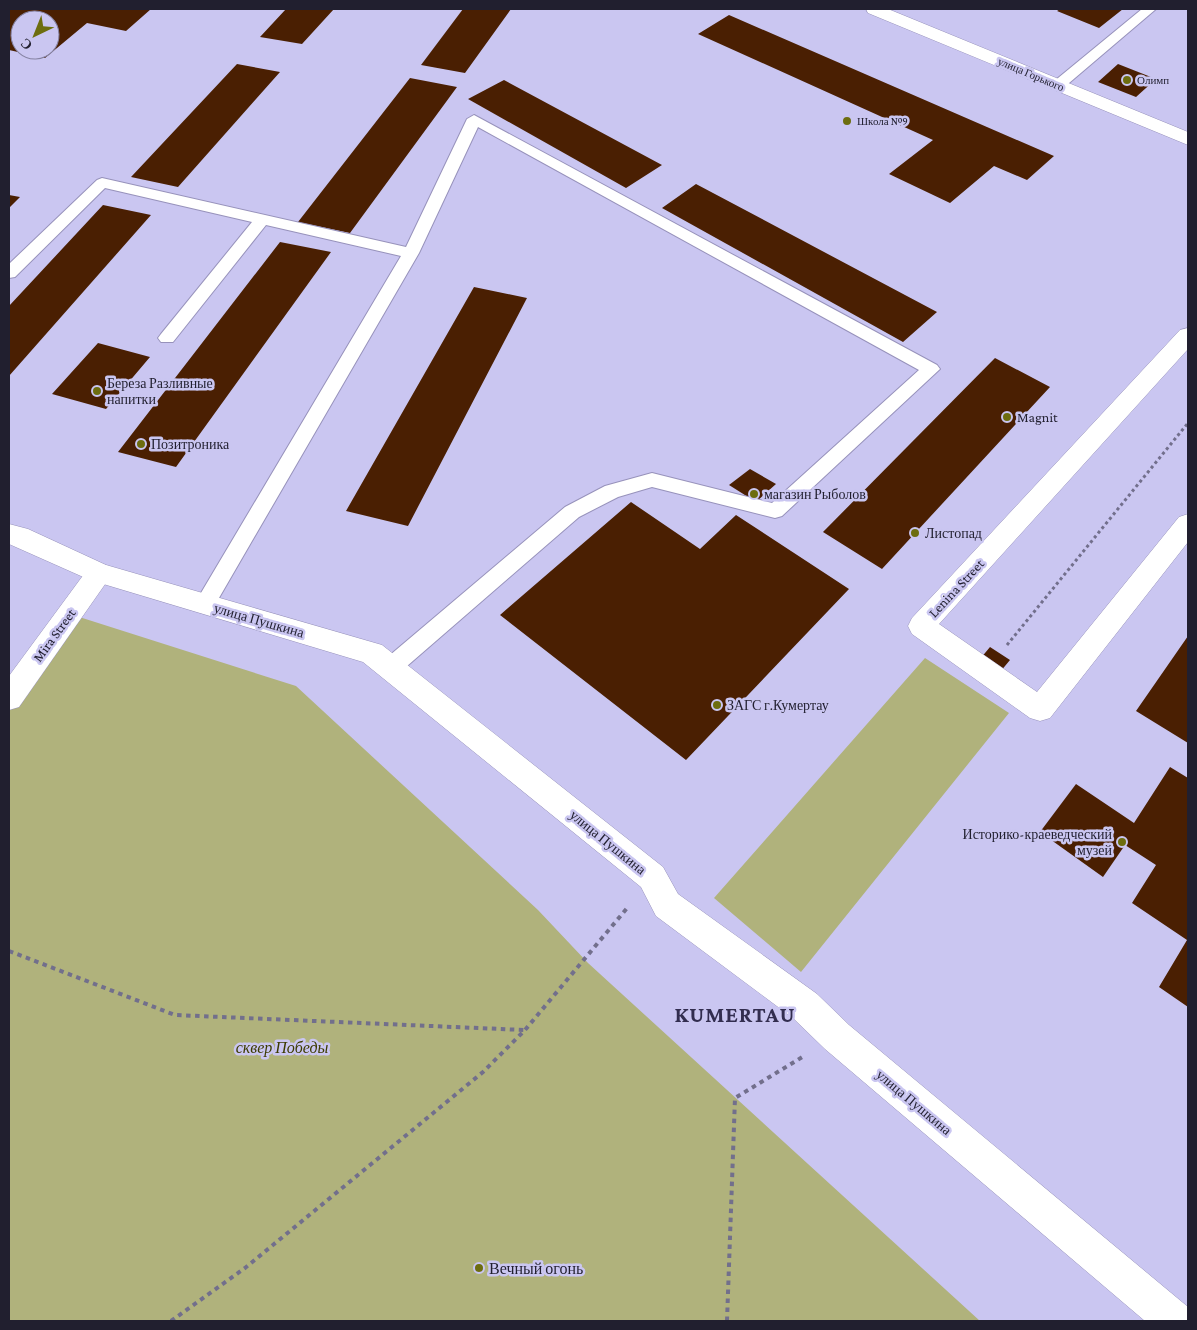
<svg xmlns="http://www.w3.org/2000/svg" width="1197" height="1330" viewBox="0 0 1197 1330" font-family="'Crimson Pro',serif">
  <rect width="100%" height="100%" fill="#cac6f1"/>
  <path fill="#b0b27c" d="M73 615 296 686 538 910 588 963 980 1321H9V704Z
    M925 658 1009 713 801 972 714 898Z"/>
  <path fill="#4a1f02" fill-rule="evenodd" d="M9 9H151L126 31 87 23 45 58 9 50ZM20 20H50V50H20Z
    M286 9H334L302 44 260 37Z
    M463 9H511L465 73 421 65Z
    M1060 9H1123L1099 28 1057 11Z
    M729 15 1054 156 1027 180 994 166 950 203 889 174 933 140 698 34Z
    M237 64 280 72 178 187 131 177Z
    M1118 64 1156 79 1136 97 1098 82Z
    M410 78 457 87 350 233 298 222Z
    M504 80 662 165 626 188 468 99Z
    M696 184 937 312 903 342 662 208Z
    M9 195 20 197 9 208Z
    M103 205 151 215 9 376V306Z
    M280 242 331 252 176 467 118 452Z
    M474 287 527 298 408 526 346 511Z
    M98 343 150 357 106 409 52 394Z
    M995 358 1050 387 882 569 823 532Z
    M750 469 776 484 756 502 729 485Z
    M631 502 700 549 736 515 849 589 686 760 500 615Z
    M1188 636V743L1136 711Z
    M990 647 1010 660 1000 672 980 659Z
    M1170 767 1188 778V1007L1159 987 1187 940 1132 903 1156 865 1125 845 1103 877 1040 832 1076 784 1134 823Z"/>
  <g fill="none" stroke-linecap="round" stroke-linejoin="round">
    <g stroke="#9792bb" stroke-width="2">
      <path id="lane" d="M1142 9H1156L1062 89H1052L1050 86 1052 83Z
        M474 115 937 365 940 369 782 516 775 518 652 487 618 497 579 517 399 673 391 676 383 673 380 667 383 661 565 507 605 486 652 473 772 503 919 370 478 127 419 253 212 610 205 612 198 610 195 604 198 598 401 256 266 225 173 342H161L158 338 161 334 252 222 105 188 15 277 9 278V264L97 180 102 178 406 247 467 119Z"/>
    </g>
    <g stroke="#9792bb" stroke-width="1">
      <path id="street" d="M99 563 108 566 112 573 108 580 19 707 9 710V676L90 566Z"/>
    </g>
    <g stroke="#9792bb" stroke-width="1">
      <path id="secondary" d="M866 9H888L1188 132V145L868 13Z
        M1188 328V349L939 624 1037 692 1179 517 1188 514V542L1050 718 1040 721 1030 718 912 634 908 626 912 618 1180 330Z
        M9 524 28 529 106 565 382 645 663 867 678 894 817 994 849 1025 1188 1307V1321H1145L825 1049 793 1018 656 916 641 887 363 662 90 580 9 544Z"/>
    </g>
    <path stroke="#726f8c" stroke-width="3" stroke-dasharray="3 3" stroke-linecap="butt" d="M1007 645 1188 423"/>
    <path stroke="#726f8c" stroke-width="4" stroke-dasharray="4.5 4.5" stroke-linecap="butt" d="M9 951 175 1015 524 1030
      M171 1321 245 1268 483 1072 525 1030 628 907
      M727 1321 735 1098 804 1056"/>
    <use href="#lane" fill="#fff" fill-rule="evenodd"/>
    <use href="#street" fill="#fff" fill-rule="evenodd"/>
    <use href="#secondary" fill="#fff" fill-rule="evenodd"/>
  </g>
  <g fill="#6d6d0f" stroke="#cac6f1" stroke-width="2">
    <circle cx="1127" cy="80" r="5"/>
    <circle cx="847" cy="121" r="5"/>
    <circle cx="97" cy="391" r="5"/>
    <circle cx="1007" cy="417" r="5"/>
    <circle cx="141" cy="444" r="5"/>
    <circle cx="754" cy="494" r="5"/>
    <circle cx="915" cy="533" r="5"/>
    <circle cx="717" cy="705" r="5"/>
    <circle cx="1122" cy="842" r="5"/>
    <circle cx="479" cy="1268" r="5"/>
  </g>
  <g text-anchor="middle" stroke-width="5" stroke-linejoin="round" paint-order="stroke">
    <g font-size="11" fill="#211f2f" stroke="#cac6f1">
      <text transform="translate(1031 74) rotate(23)" y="4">улица Горького</text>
    </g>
    <g font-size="11" fill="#211f2f" stroke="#cac6f1" text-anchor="start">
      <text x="1137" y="84">Олимп</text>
      <text x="857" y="125">Школа №9</text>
    </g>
    <g font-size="14" fill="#211f2f" stroke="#cac6f1" text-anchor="start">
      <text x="107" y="388">Береза Разливные<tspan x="107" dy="16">напитки</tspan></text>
      <text x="1017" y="422">Magnit</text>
      <text x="151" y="449">Позитроника</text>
      <text x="764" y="499">магазин Рыболов</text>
      <text x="925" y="538">Листопад</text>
      <text x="727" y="710">ЗАГС г.Кумертау</text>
      <text x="1112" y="839" text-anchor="end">Историко-краеведческий<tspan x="1112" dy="16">музей</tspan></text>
    </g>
    <g font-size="14" fill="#211f2f" stroke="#cac6f1">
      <text transform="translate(956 588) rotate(-47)" y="5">Lenina Street</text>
      <text transform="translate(259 620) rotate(16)" y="5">улица Пушкина</text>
      <text transform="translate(54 635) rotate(-54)" y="5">Mira Street</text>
      <text transform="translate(608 842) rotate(39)" y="5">улица Пушкина</text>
      <text transform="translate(914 1102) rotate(40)" y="5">улица Пушкина</text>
    </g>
    <g font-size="16" font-style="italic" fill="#3c3b00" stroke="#cac6f1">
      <text x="282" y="1053">сквер Победы</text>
    </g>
    <g font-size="16" fill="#211f2f" stroke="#cac6f1" text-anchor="start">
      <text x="489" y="1274">Вечный огонь</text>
    </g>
    <g font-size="22" font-weight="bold" letter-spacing="1" fill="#322d4f" stroke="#cac6f1">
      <text x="735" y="1022">KUMERTAU</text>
    </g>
  </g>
  <rect width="1197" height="1330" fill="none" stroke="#211f2f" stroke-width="20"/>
  <g transform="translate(35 35) rotate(223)"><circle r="24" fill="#cac6f1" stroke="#8683a3"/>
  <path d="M0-4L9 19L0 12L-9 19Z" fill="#6d6d0f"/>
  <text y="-8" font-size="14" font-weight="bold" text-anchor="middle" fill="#211f2f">С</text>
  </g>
</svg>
